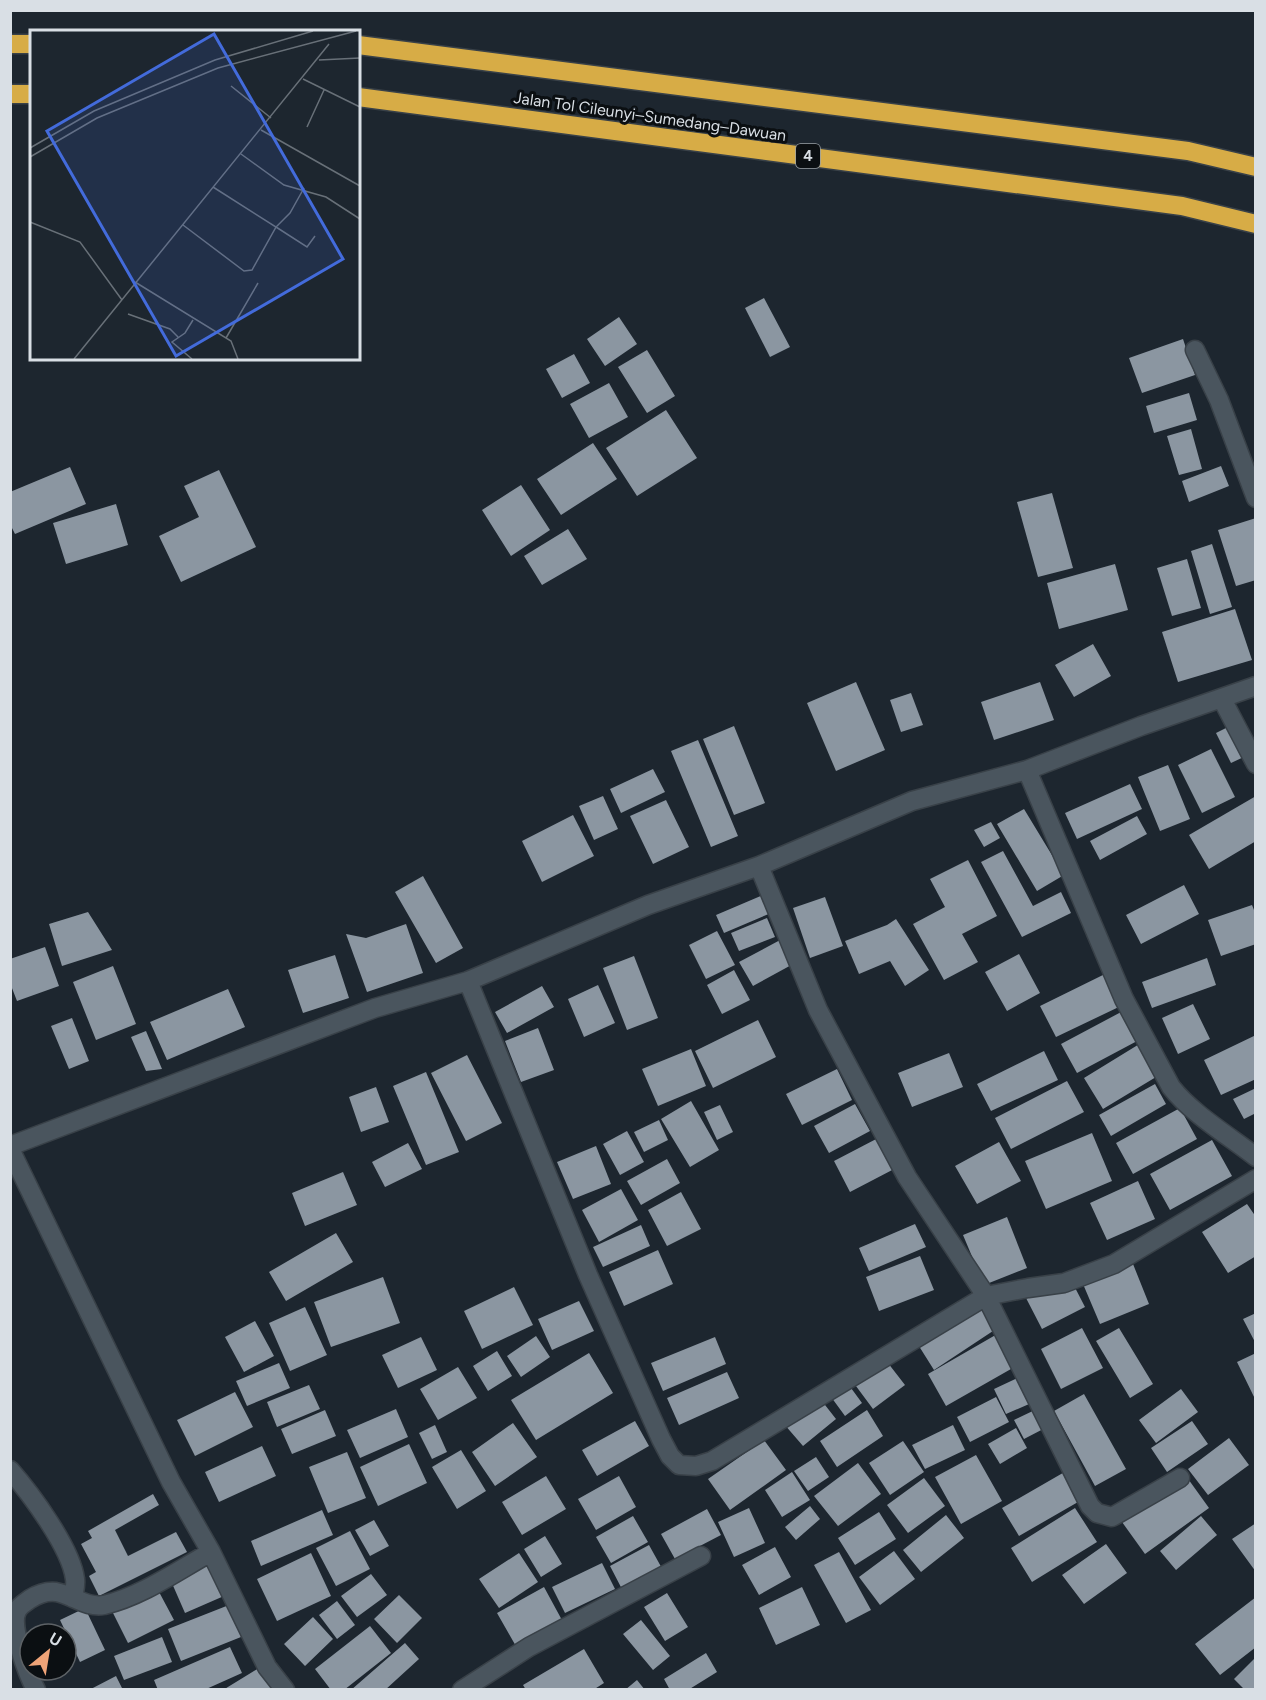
<svg xmlns="http://www.w3.org/2000/svg" width="1266" height="1700" viewBox="0 0 1266 1700" font-family="Figtree,sans-serif">
  <rect width="100%" height="100%" fill="#1d262f"/>
  <path fill="#8b96a1" d="M764 298 790 347 770 357 745 308Z
    M619 317 637 344 605 366 587 339Z
    M1183 339 1195 375 1142 393 1129 358Z
    M647 350 675 396 647 413 618 367Z
    M574 354 590 383 562 398 546 369Z
    M609 383 628 417 589 438 570 404Z
    M1189 393 1197 420 1154 433 1146 406Z
    M666 410 697 458 637 496 606 448Z
    M1191 429 1202 469 1179 475 1167 436Z
    M593 443 617 479 561 515 537 479Z
    M1221 466 1229 486 1189 502 1182 481Z
    M70 467 86 504 15 534 10 524V492Z
    M219 470 256 547 181 582 159 536 199 517 184 486Z
    M521 485 550 530 511 556 482 510Z
    M1052 493 1073 568 1038 577 1017 502Z
    M116 504 128 545 66 564 53 523Z
    M1256 518V580L1236 586 1218 530Z
    M568 529 587 559 542 585 524 556Z
    M1212 544 1232 607 1210 614 1191 551Z
    M1187 559 1201 608 1172 616 1157 568Z
    M1115 564 1128 610 1059 629 1047 583Z
    M1235 609 1252 660 1178 682 1162 632Z
    M1093 644 1111 676 1074 697 1055 665Z
    M856 682 885 750 836 771 807 703Z
    M1040 682 1054 720 994 740 981 702Z
    M911 693 923 725 901 732 890 700Z
    M1232 725 1248 755 1231 763 1216 733Z
    M734 726 765 803 734 815 703 739Z
    M698 740 738 836 711 847 671 751Z
    M1211 749 1235 797 1202 813 1178 765Z
    M1168 765 1190 819 1160 831 1138 777Z
    M653 769 665 792 621 813 610 789Z
    M1130 784 1142 809 1077 839 1065 813Z
    M603 796 618 829 594 840 579 806Z
    M1256 796V841L1209 869 1189 835Z
    M666 800 689 847 653 864 630 816Z
    M1024 809 1064 875 1037 891 997 824Z
    M573 815 594 856 542 882 522 841Z
    M1137 816 1147 834 1100 860 1090 841Z
    M991 822 1000 838 984 847 974 830Z
    M1003 851 1033 906 1061 892 1071 913 1022 937 981 862Z
    M968 860 997 916 962 934 978 962 944 980 913 924 945 907 930 879Z
    M423 876 463 948 436 963 395 892Z
    M1184 885 1199 914 1141 944 1126 915Z
    M763 895 771 913 724 933 716 915Z
    M825 897 843 946 810 958 793 908Z
    M1252 905 1256 915V944L1221 956 1208 920Z
    M88 912 112 950 62 966 49 924Z
    M767 918 775 937 739 951 731 933Z
    M896 919 929 970 905 986 890 961 859 974 845 941 887 925Z
    M406 924 423 973 367 992 346 934 366 938Z
    M717 931 735 965 706 979 689 945Z
    M782 939 795 963 753 986 739 962Z
    M45 947 59 986 17 1001 10 983V959Z
    M1019 954 1040 993 1007 1011 985 972Z
    M335 955 349 998 303 1013 288 970Z
    M634 956 658 1018 627 1030 603 968Z
    M1207 958 1216 985 1152 1008 1142 982Z
    M113 966 136 1024 96 1040 73 982Z
    M734 970 750 1000 722 1014 707 985Z
    M1107 973 1123 1005 1056 1037 1040 1006Z
    M598 985 615 1023 584 1037 568 999Z
    M542 986 554 1007 507 1033 495 1012Z
    M228 989 245 1027 167 1060 150 1022Z
    M1193 1004 1210 1039 1178 1054 1162 1018Z
    M1123 1011 1139 1040 1077 1073 1061 1044Z
    M72 1018 89 1061 69 1069 51 1026Z
    M758 1020 776 1057 713 1088 695 1051Z
    M538 1028 554 1070 521 1082 505 1041Z
    M146 1031 162 1069 146 1071 131 1037Z
    M1256 1035V1079L1221 1095 1204 1060Z
    M1141 1043 1161 1074 1103 1109 1084 1078Z
    M691 1049 706 1086 658 1106 642 1069Z
    M1044 1051 1058 1080 991 1111 977 1084Z
    M949 1053 963 1087 912 1107 898 1073Z
    M467 1055 502 1123 466 1141 431 1073Z
    M837 1069 852 1100 802 1125 786 1094Z
    M426 1072 459 1152 426 1165 393 1086Z
    M1067 1081 1084 1112 1011 1149 995 1118Z
    M1155 1084 1166 1104 1111 1136 1099 1115Z
    M376 1087 389 1122 361 1132 349 1097Z
    M1256 1088V1113L1244 1119 1233 1099Z
    M691 1101 719 1150 690 1167 661 1119Z
    M855 1104 870 1131 829 1153 814 1126Z
    M720 1105 733 1132 717 1140 704 1112Z
    M1180 1108 1197 1139 1133 1174 1116 1143Z
    M659 1120 668 1140 644 1152 634 1132Z
    M627 1131 644 1162 620 1175 603 1144Z
    M1092 1133 1112 1181 1046 1209 1025 1161Z
    M880 1137 896 1168 850 1192 834 1161Z
    M1212 1140 1232 1176 1170 1210 1150 1174Z
    M999 1142 1021 1181 977 1204 955 1166Z
    M408 1143 422 1169 385 1187 372 1162Z
    M596 1146 611 1184 573 1199 557 1162Z
    M667 1159 680 1183 641 1205 627 1181Z
    M343 1172 357 1205 305 1226 292 1193Z
    M1138 1181 1155 1219 1107 1240 1090 1203Z
    M621 1189 638 1220 599 1242 582 1210Z
    M681 1192 701 1229 667 1246 648 1210Z
    M1247 1204 1256 1217V1256L1228 1273 1202 1232Z
    M1007 1217 1027 1268 984 1285 963 1235Z
    M915 1224 926 1247 869 1271 859 1248Z
    M641 1225 650 1246 603 1267 593 1247Z
    M336 1233 353 1262 286 1301 269 1272Z
    M658 1250 673 1284 624 1306 609 1272Z
    M920 1256 934 1290 879 1311 866 1277Z
    M1133 1264 1149 1304 1100 1324 1083 1284Z
    M1069 1276 1085 1307 1042 1329 1026 1298Z
    M383 1277 400 1323 331 1347 314 1302Z
    M514 1287 533 1325 482 1349 464 1311Z
    M579 1301 594 1331 552 1350 538 1319Z
    M979 1303 996 1329 934 1370 917 1343Z
    M305 1307 327 1355 290 1371 269 1323Z
    M1256 1313V1344L1243 1319Z
    M255 1321 274 1356 244 1372 225 1337Z
    M1082 1328 1103 1368 1061 1389 1041 1349Z
    M1119 1328 1153 1384 1130 1398 1096 1341Z
    M999 1333 1018 1365 946 1406 928 1374Z
    M536 1336 550 1357 521 1377 507 1356Z
    M421 1337 437 1370 398 1388 382 1355Z
    M715 1337 726 1364 663 1391 651 1363Z
    M497 1351 512 1376 488 1391 473 1366Z
    M589 1353 613 1393 536 1440 511 1400Z
    M1256 1353V1401L1237 1362Z
    M881 1354 905 1385 873 1409 850 1378Z
    M279 1363 290 1388 247 1406 236 1381Z
    M458 1367 477 1398 438 1420 420 1389Z
    M727 1372 739 1398 679 1425 667 1398Z
    M1024 1375 1036 1401 1006 1414 994 1389Z
    M843 1377 862 1403 845 1416 826 1390Z
    M309 1385 320 1409 277 1427 267 1402Z
    M1181 1389 1198 1412 1156 1443 1139 1420Z
    M235 1392 253 1427 195 1456 177 1420Z
    M1084 1394 1126 1469 1095 1486 1054 1411Z
    M818 1396 836 1419 803 1446 784 1424Z
    M996 1397 1009 1422 970 1442 957 1417Z
    M1039 1408 1049 1426 1024 1439 1014 1420Z
    M396 1409 408 1437 360 1458 347 1430Z
    M325 1410 336 1436 292 1454 281 1429Z
    M867 1410 883 1436 837 1467 820 1441Z
    M635 1421 649 1446 597 1476 582 1450Z
    M1192 1421 1208 1444 1167 1472 1151 1448Z
    M513 1423 537 1457 495 1486 472 1452Z
    M435 1425 447 1452 432 1459 419 1433Z
    M953 1425 965 1450 925 1469 912 1445Z
    M1016 1428 1027 1448 1000 1464 988 1444Z
    M1229 1438 1249 1465 1208 1495 1188 1469Z
    M764 1440 786 1470 730 1510 708 1479Z
    M903 1441 924 1472 890 1495 869 1463Z
    M409 1444 427 1483 378 1506 360 1467Z
    M262 1446 276 1476 219 1502 205 1472Z
    M461 1450 486 1491 457 1509 432 1467Z
    M347 1452 366 1498 328 1513 309 1467Z
    M976 1455 1002 1501 961 1524 935 1477Z
    M816 1457 829 1477 808 1491 794 1471Z
    M858 1463 881 1494 838 1526 814 1496Z
    M1068 1470 1085 1498 1019 1536 1002 1508Z
    M792 1472 810 1500 782 1517 765 1490Z
    M546 1476 566 1509 522 1535 502 1502Z
    M619 1476 636 1507 596 1530 578 1499Z
    M1186 1476 1209 1508 1145 1554 1122 1522Z
    M924 1478 945 1506 908 1533 887 1505Z
    M153 1494 159 1505 115 1530 128 1556 176 1532 187 1552 99 1596 89 1576 96 1572 81 1544 92 1538 88 1531Z
    M810 1506 820 1519 796 1540 785 1527Z
    M749 1508 765 1543 734 1557 718 1522Z
    M1075 1508 1097 1542 1032 1582 1011 1548Z
    M707 1509 721 1535 675 1559 661 1534Z
    M322 1510 333 1535 261 1566 251 1541Z
    M879 1512 896 1539 855 1565 838 1538Z
    M946 1515 964 1538 921 1572 903 1550Z
    M633 1516 648 1542 611 1563 596 1537Z
    M1201 1516 1217 1535 1176 1570 1160 1551Z
    M374 1520 389 1546 370 1556 355 1530Z
    M1256 1523V1572L1232 1539Z
    M350 1531 370 1569 336 1586 316 1548Z
    M545 1536 562 1564 541 1577 524 1549Z
    M1106 1544 1127 1573 1084 1604 1062 1575Z
    M649 1545 664 1572 624 1593 610 1566Z
    M775 1547 791 1577 759 1595 742 1565Z
    M894 1551 915 1579 880 1605 859 1577Z
    M839 1552 871 1610 846 1623 814 1565Z
    M311 1553 331 1596 277 1621 257 1579Z
    M519 1553 538 1582 499 1608 479 1579Z
    M602 1563 615 1589 565 1613 552 1587Z
    M211 1564 224 1596 185 1613 171 1581Z
    M371 1574 387 1595 357 1617 341 1596Z
    M544 1587 563 1622 517 1648 497 1613Z
    M802 1587 820 1625 776 1645 759 1608Z
    M158 1590 174 1620 128 1643 113 1613Z
    M667 1593 688 1627 665 1641 644 1607Z
    M399 1595 422 1618 397 1643 374 1619Z
    M1256 1597V1647L1220 1675 1195 1644Z
    M337 1601 355 1625 337 1639 319 1615Z
    M229 1605 241 1637 181 1661 168 1629Z
    M85 1608 105 1650 80 1662 60 1620Z
    M313 1617 333 1639 305 1666 284 1644Z
    M641 1620 670 1656 653 1670 623 1634Z
    M370 1626 391 1653 344 1690H331L315 1669Z
    M162 1637 172 1662 124 1680 114 1656Z
    M405 1643 419 1659 385 1690H351Z
    M230 1647 242 1673 204 1690H158L154 1680Z
    M584 1649 604 1683 593 1690H526L523 1685Z
    M706 1653 717 1672 688 1690H670L664 1679Z
    M1256 1657V1690H1245L1234 1679Z
    M259 1668 272 1690H223Z
    M116 1676 123 1690H89Z
    M637 1680 645 1690H625Z"/>
  <g fill="none" stroke-linecap="round" stroke-linejoin="round">
    <g stroke="#394148" stroke-width="21">
      <path id="minor" d="M1195 350 1219 400 1256 498
        M1222 699 1256 764
        M1027 770 1124 999 1171 1087C1191 1113 1229 1136 1256 1157
        M468 981 588 1275 661 1439 670 1456 679 1465 696 1466 712 1461 986 1296 907 1177 818 1010 759 866
        M10 1146 375 1008 468 981 648 905 759 866 912 801 1027 770 1141 726 1256 686
        M10 1149 171 1482 211 1552 267 1667 285 1690
        M10 1470C31 1494 71 1548 75 1579 76 1585 74 1592 73 1598
        M1180 1478 1112 1517 1097 1513 1090 1506 986 1296 1028 1288 1064 1283 1114 1264 1256 1179
        M36 1690C28 1675 9 1626 17 1611 19 1606 26 1602 30 1599 38 1594 47 1591 56 1592 73 1595 86 1608 104 1605 142 1596 177 1571 211 1552
        M462 1690 529 1647 701 1556"/>
    </g>
    <g stroke="#394148" stroke-width="21">
      <path id="highway" d="M10 44H32
        M358 45 1188 151 1256 167
        M10 94H32
        M358 97 1182 206 1256 224"/>
    </g>
    <use href="#minor" stroke="#4a555e" stroke-width="18"/>
    <use href="#highway" stroke="#d7ac46" stroke-width="18"/>
  </g>
  <g text-anchor="middle" stroke-width="6" stroke-linejoin="round" paint-order="stroke">
    <rect fill="#0b0f12" stroke="#9ba1a6" stroke-width="1.5" x="796" y="144" width="24" height="24" rx="4.5"/>
    <g font-size="15" font-weight="bold" fill="#d9dfe5">
      <text x="808" y="161">4</text>
    </g>
    <g font-size="16" fill="#d9dfe5" stroke="#0b0f12">
      <text transform="translate(650 116) rotate(8)" y="6">Jalan Tol Cileunyi–Sumedang–Dawuan</text>
    </g>
  </g>
  <g transform="translate(30 30)">
    <rect width="330" height="330" fill="#1d262f"/>
    <path fill="none" stroke="#687078" stroke-width="1.5" d="M289 30 330 28M273 49 330 77M201 56 241 88M277 97 294 60M231 100 330 156M0 118 64 81 185 30 283 1M211 124 254 155 296 167 330 189M0 127 67 88 188 38 326 1M274 158 260 183 246 197 277 217 285 206M0 192 50 212 92 270M153 195 214 241 222 240 246 197 183 157M105 252 201 311 208 329M98 284 140 299 148 307M196 308 228 253M44 329 299 14M162 329 142 312 155 303 163 290"/>
    <path fill="#436bdb" fill-opacity="0.15" stroke="#436bdb" stroke-width="3" d="M184 4 313 229 146 326 17 101Z"/>
    <rect width="330" height="330" fill="none" stroke="#d9dfe5" stroke-width="3"/>
  </g>
  <rect width="1266" height="1700" fill="none" stroke="#d9dfe5" stroke-width="24"/>
  <g transform="translate(48 1652) rotate(30)"><circle r="28" fill="#0b0f12" stroke="#5d6266" stroke-width="1.5"/>
  <path d="M0-4.5L10 22L0 15L-10 22Z" fill="#efa377"/>
  <text y="-9" font-size="16" font-weight="bold" text-anchor="middle" fill="#d9dfe5">U</text>
  </g>
</svg>
